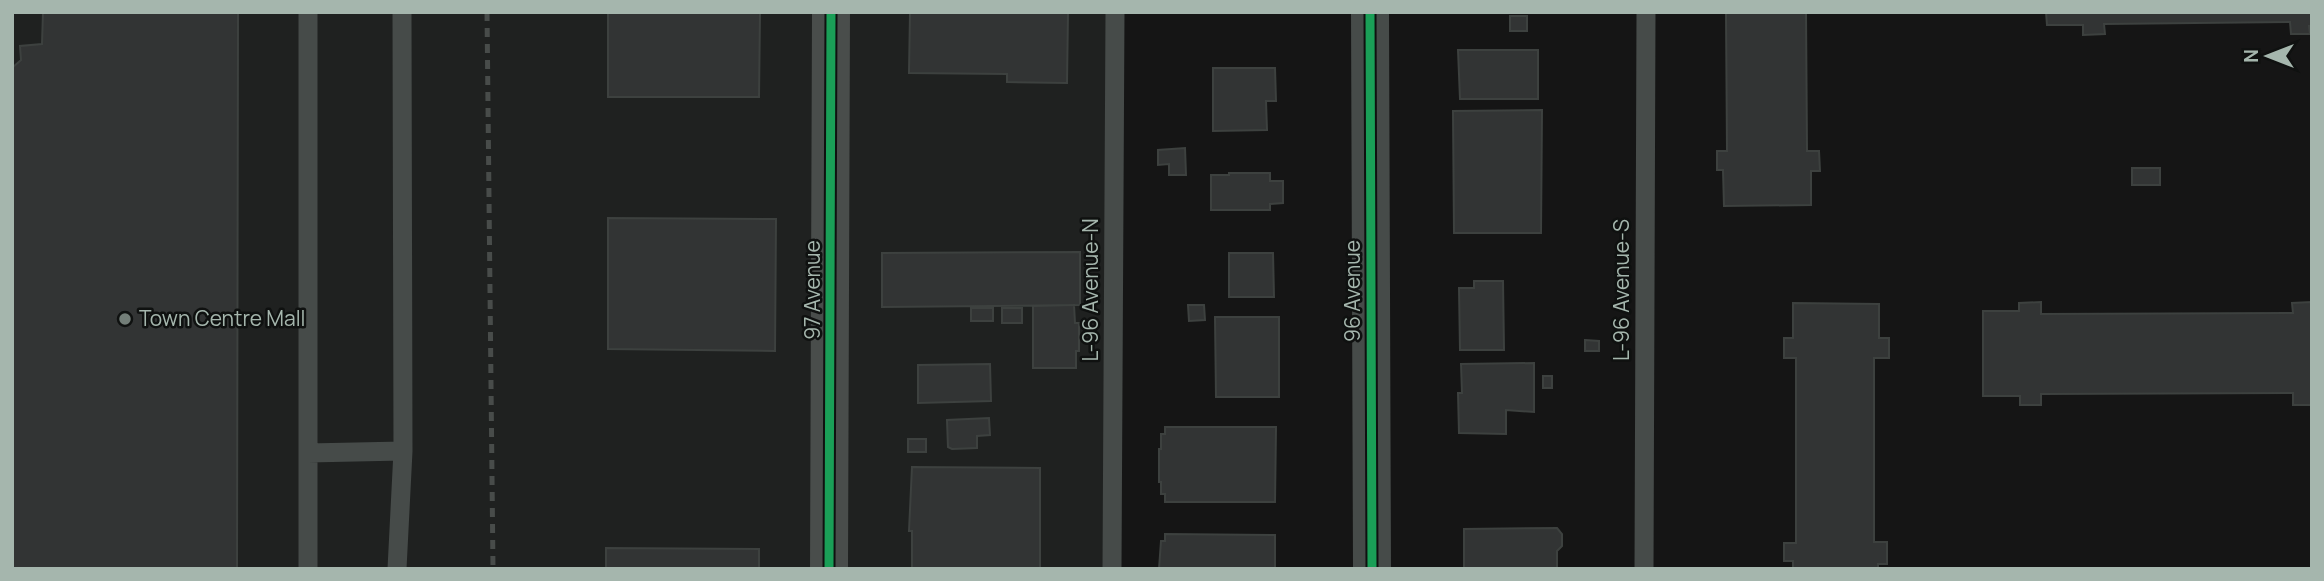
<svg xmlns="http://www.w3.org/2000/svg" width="2324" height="581" viewBox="0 0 2324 581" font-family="Manrope,sans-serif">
  <rect width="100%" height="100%" fill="#151515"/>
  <path fill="#1f2120" d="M12 12H1115L1112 569H12Z"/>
  <path fill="#323434" stroke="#3d413f" stroke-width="2" d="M43 12H238L237 569H12V68L21 60 20 46 42 44Z
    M608 12H760L759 97H608Z
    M1008 12H1068L1067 83 1007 82V74L909 73 910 13Z
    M1726 12H1806L1807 151H1819L1820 171H1811V205L1724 206 1723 170H1717V151H1727Z
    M2046 12H2312V26H2309L2310 34H2291L2290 22 2104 24 2105 34 2083 35V25H2047Z
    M1510 16H1527V31H1510Z
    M1458 50H1538V99H1460Z
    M1213 68H1275L1276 101H1266L1267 130 1213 131Z
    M1542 110 1541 233H1454L1453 111Z
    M1185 148 1186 175H1169V164L1158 165V150Z
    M2132 168H2160V185H2132Z
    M1229 173H1270V181H1283V203L1270 204V210H1211V175H1229Z
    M608 218 776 219 775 351 608 349Z
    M1080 252V305L882 307V253Z
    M1229 253H1273L1274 297H1229Z
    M1474 281H1503L1504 350H1460L1459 288H1474Z
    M2041 302V314L2293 313 2292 303 2311 302 2312 405H2293V393L2041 394V405H2020V396H1983V311H2019V303Z
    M1793 303 1879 304V338H1889V358H1874V542H1887V564H1878V569H1793V561H1784V543H1796V358H1784V338H1793Z
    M1074 305 1075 323H1079V351H1076V368H1033V306Z
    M1188 305H1204L1205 320 1189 321Z
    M971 308H993V321H971Z
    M1002 308H1022V323H1002Z
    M1215 317H1279V397H1216Z
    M1585 340 1599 341V351H1585Z
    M1534 363V412L1506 410V434L1459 433 1458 393H1462L1461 364Z
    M990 364 991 401 918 403V365Z
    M1543 376H1552V388H1543Z
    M989 418 990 435 977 436V448L952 449 948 447 947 420Z
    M1165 427H1276L1275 502H1165V494H1161V482H1159V449H1161V434H1165Z
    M908 439H926V452H908Z
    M912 467 1040 468V569L912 568V531H909Z
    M1557 528 1562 534V546L1557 551V569H1464V529Z
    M1165 534 1275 535V569H1159L1161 541H1165Z
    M606 548 759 549V569H606Z"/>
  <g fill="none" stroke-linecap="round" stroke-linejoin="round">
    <path stroke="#464b49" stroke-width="19" d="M308 12V569
      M308 453 403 451
      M397 569 403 451 402 12
      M1112 569 1115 12
      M1644 569 1646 12"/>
    <path stroke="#464b49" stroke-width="38" d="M1370 12 1372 569"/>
    <path stroke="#494d4b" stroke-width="38" d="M829 569 831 12"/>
    <path stroke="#484c4a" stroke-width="5" stroke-dasharray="9 7" stroke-linecap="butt" d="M487 12 493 569"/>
    <g stroke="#0f1110" stroke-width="13">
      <path id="cycleway" d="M1370 12 1372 569
        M829 569 831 12"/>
    </g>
    <use href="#cycleway" stroke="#1a9f57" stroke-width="9"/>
  </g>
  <circle fill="#737e78" stroke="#0f1110" stroke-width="2.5" cx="125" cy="319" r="7"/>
  <g text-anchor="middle" stroke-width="5" stroke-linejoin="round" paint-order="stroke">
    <g font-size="21" fill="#a5b6ad" stroke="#0f1110">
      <text transform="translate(813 290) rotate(-90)" y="7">97 Avenue</text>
      <text transform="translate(1091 290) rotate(-90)" y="7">L-96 Avenue-N</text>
      <text transform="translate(1622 290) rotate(-90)" y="7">L-96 Avenue-S</text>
      <text transform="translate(1353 291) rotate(-90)" y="7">96 Avenue</text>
    </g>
    <g font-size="21" fill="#a5b6ad" stroke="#0f1110" text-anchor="start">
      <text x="139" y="326">Town Centre Mall</text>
    </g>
  </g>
  <rect width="2324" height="581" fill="none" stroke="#a5b6ad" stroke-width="28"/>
  <g transform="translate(2268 56) rotate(270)" stroke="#0f1110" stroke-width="5" paint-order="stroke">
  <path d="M0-5L12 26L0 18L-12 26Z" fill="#a5b6ad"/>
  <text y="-10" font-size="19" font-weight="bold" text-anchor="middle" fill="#a5b6ad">N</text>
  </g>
</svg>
